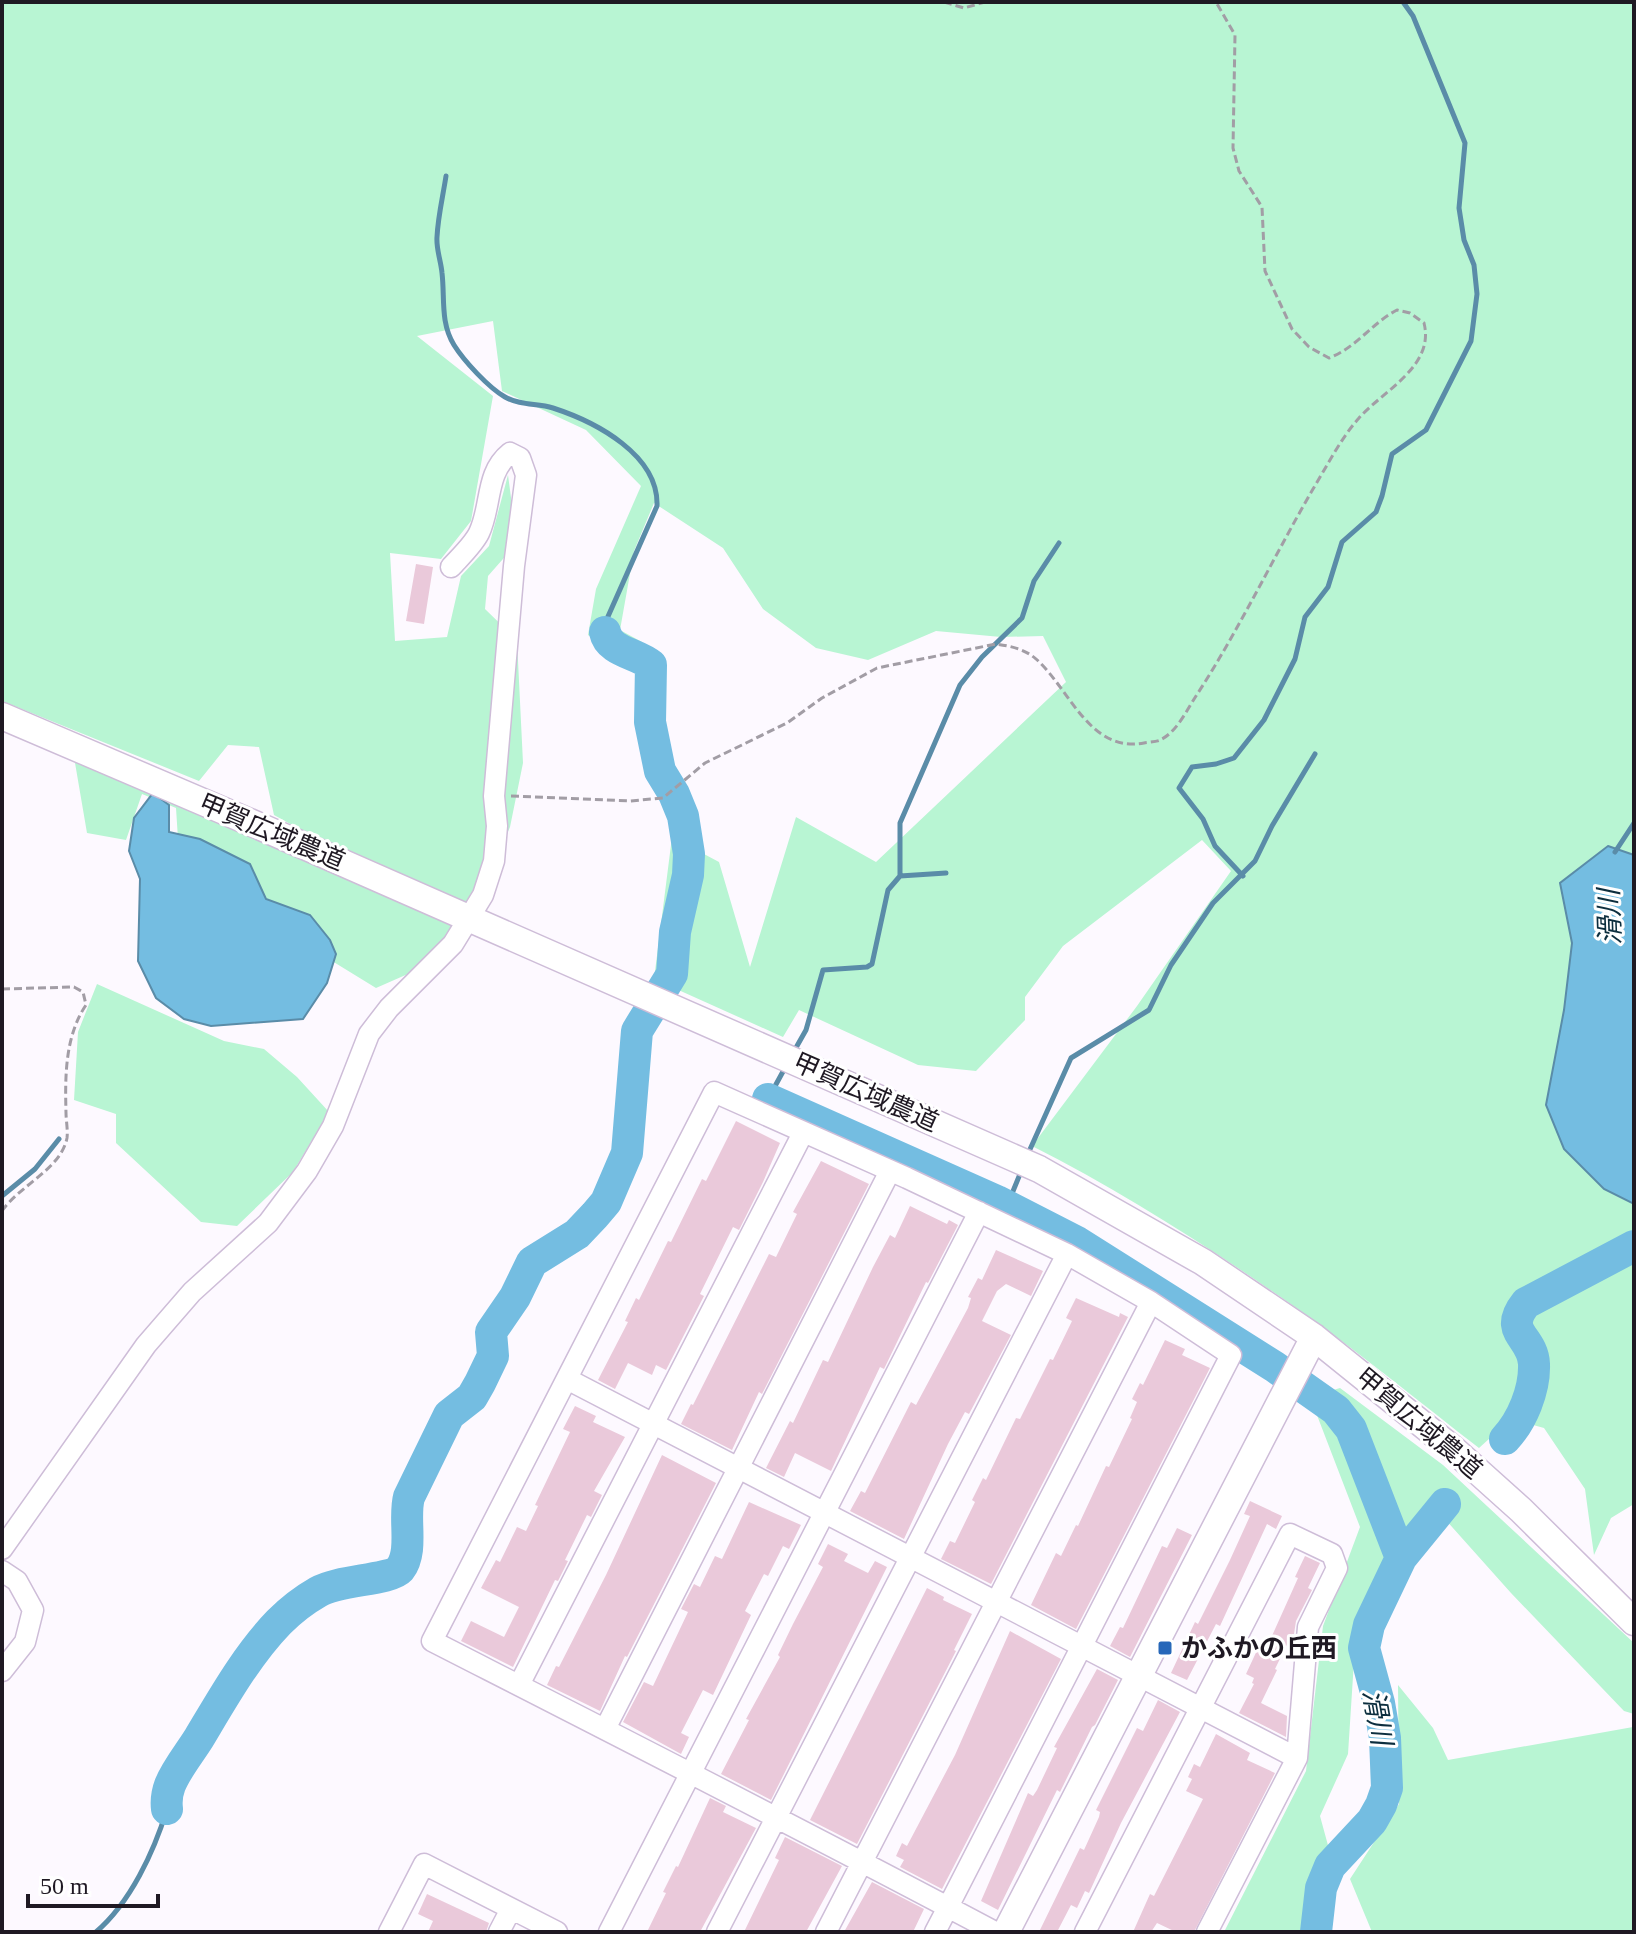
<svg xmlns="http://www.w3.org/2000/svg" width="1636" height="1934" viewBox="0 0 1636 1934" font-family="'Times New Roman','Noto Sans JP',serif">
  <rect width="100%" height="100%" fill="#fdf9ff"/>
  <path fill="#b8f5d3" d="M2 2H1634V1504L1611 1518 1594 1555 1585 1489 1544 1428 1511 1419 1479 1448C1422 1404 1365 1357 1306 1315 1220 1254 1125 1193 1032 1146L1137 1006 1231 871 1202 840 1063 946 1025 997V1020L976 1071 918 1065 799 1010 783 1037 654 979 672 837 719 862 750 967 796 817 876 862 1066 682 1043 636 1001 637 936 631 868 660 816 648 763 609 723 548 654 503 634 551 620 630 642 642 624 660 588 635 596 589 641 486 586 430 502 391 493 321 417 336 493 396 471 521 441 559 390 553 395 641 447 637 461 576 489 546 508 475 517 543 488 576 485 609 517 640 523 763 510 827 483 892 442 959 376 988 319 953 178 839 176 808 142 794 126 840 87 833 74 757 352 858 274 815 259 747 228 745 199 781 2 701Z
    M97 984 224 1041 264 1049 297 1077 329 1112 293 1172 237 1226 201 1222 116 1143V1114L74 1100 78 1032Z
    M1340 1388 1443 1465 1634 1643V1714L1624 1711 1511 1593 1436 1509 1387 1567 1356 1630 1348 1754 1320 1816 1332 1860 1318 1932H1224L1306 1771 1323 1626 1360 1527 1310 1397Z
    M1398 1685 1433 1728 1448 1760 1633 1727 1634 1932H1372L1350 1879 1399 1804Z"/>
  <path fill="#74bde1" stroke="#5a8ca8" stroke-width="2" d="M153 793 169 805V832L200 839 250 864 266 899 310 915 330 940 336 954 327 983 303 1019 211 1026 184 1019 156 998 138 961 140 879 129 851 134 818Z
    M1608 846 1634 855V1204L1604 1189 1564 1149 1546 1105 1564 1010 1572 943 1560 883Z"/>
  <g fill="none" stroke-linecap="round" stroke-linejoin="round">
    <path stroke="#5a8ca8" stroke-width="5" d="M446 176C443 196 438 216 437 237 436 249 441 261 442 273 445 298 440 322 454 345 464 361 489 388 505 397 521 406 537 403 553 408 596 422 659 455 657 506L606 621 605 632
      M1615 852 1634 823
      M900 876 946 873
      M1243 876 1215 846 1203 819 1179 788 1192 767 1216 764 1234 758 1264 720 1295 659 1305 617 1328 587 1342 542 1376 512 1382 496 1392 454 1426 430 1471 341 1477 294 1474 265 1464 240 1459 208 1465 143 1413 16 1403 2
      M793 1053 806 1030 823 970 867 967 872 964 888 890 900 876V823L960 685 982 657 1022 618 1034 581 1059 543
      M768 1099 786 1066
      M1027 1156 1071 1058 1149 1010 1171 965 1213 903 1255 861 1272 826 1315 754
      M2 1196 35 1169 59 1139
      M1007 1206 1022 1169
      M96 1932C130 1903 154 1852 167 1809"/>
    <path stroke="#74bde1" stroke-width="32" d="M768 1099 997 1201 1077 1242 1275 1367 1336 1410 1351 1429 1401 1558
      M1505 1439C1522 1421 1535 1390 1534 1364 1533 1336 1502 1333 1526 1303L1634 1246
      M167 1809C166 1801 167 1793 170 1785 177 1768 189 1754 199 1738 223 1698 247 1655 279 1622 291 1610 304 1600 318 1592 338 1580 390 1580 400 1569 414 1551 403 1518 409 1497L449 1415 472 1397 480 1383 493 1356 491 1332 515 1297 532 1262 577 1234 595 1215 606 1202 627 1153 637 1031 672 974 675 932 688 875 689 854 683 816 674 794 660 771 650 722 651 665C637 653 609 652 605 632
      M1316 1932 1321 1888 1330 1866 1372 1821 1381 1805 1387 1788 1385 1738 1379 1703 1364 1648 1369 1625 1401 1558 1445 1504"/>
  </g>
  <path fill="#eac9da" d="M416 564 433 567 424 624 406 621Z
    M736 1121 780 1143 763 1182 739 1230 733 1227 700 1294 704 1296 666 1370 656 1365 652 1375 628 1363 615 1389 598 1380 628 1322 625 1321 636 1298 639 1300 668 1241 671 1242 702 1179 706 1181Z
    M821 1161 869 1184 762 1394 759 1392 732 1450 681 1424 691 1404 693 1405 769 1254 776 1257 797 1214 793 1212Z
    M910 1206 947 1224 949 1220 958 1225 928 1283 926 1282 884 1369 880 1367 831 1471 795 1453 784 1477 766 1468 790 1421 793 1423 823 1360 828 1362 873 1267 890 1235 895 1238Z
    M996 1250 1043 1271 1031 1296 1006 1284 997 1291 982 1321 1011 1335 969 1414 965 1412 948 1444 904 1539 850 1511 861 1491 865 1493 911 1402 916 1405 968 1308 971 1298 968 1297 978 1278 982 1280Z
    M1076 1298 1119 1317 1120 1313 1128 1317 991 1584 941 1559 950 1541 955 1543 975 1502 972 1500 983 1478 986 1480 1016 1418 1020 1419 1050 1359 1053 1360 1072 1321 1066 1318Z
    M1165 1340 1185 1349 1182 1355 1210 1368 1076 1629 1031 1605 1056 1553 1061 1556 1076 1525 1078 1526 1106 1466 1109 1467 1132 1419 1130 1418 1137 1402 1132 1399 1140 1383 1143 1385Z
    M575 1406 596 1416 593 1422 625 1437 594 1491 602 1495 591 1517 587 1515 565 1560 568 1561 558 1581 555 1580 513 1667 461 1641 471 1621 504 1637 519 1607 481 1588 496 1560 500 1562 517 1527 526 1531 538 1506 535 1505 570 1432 563 1429Z
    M662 1455 716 1483 627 1657 625 1656 600 1711 547 1685 556 1666 559 1667 606 1575Z
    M1250 1501 1282 1516 1276 1529 1267 1524 1220 1626 1216 1624 1187 1680 1171 1673 1195 1622 1198 1624 1230 1560 1250 1516 1244 1514Z
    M749 1502 801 1525 789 1549 783 1546 768 1576 764 1574 745 1611 751 1615 713 1695 703 1690 681 1733 689 1737 681 1754 623 1722 644 1682 653 1686 688 1612 681 1609 694 1584 700 1587 715 1556 722 1559Z
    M1177 1528 1192 1535 1130 1657 1110 1646 1120 1627 1123 1628 1162 1546 1167 1548Z
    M828 1544 848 1554 844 1561 868 1573 875 1561 887 1567 771 1800 721 1774 749 1720 746 1719 780 1657 778 1655 793 1624 823 1567 818 1564Z
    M1305 1556 1320 1563 1308 1588 1312 1590 1296 1621 1294 1634H1292L1275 1669 1277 1670 1261 1703 1287 1716 1286 1737 1239 1713 1254 1684 1252 1683 1254 1678 1246 1674 1260 1644 1267 1647 1298 1578 1295 1577Z
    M927 1588 944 1597 943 1600 972 1614 954 1650 956 1651 857 1844 810 1820Z
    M1010 1631 1061 1659 942 1889 900 1867 904 1860 896 1856 902 1843 907 1846 955 1755Z
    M1097 1669 1118 1680 1095 1725 1092 1727 1060 1792 1057 1790 998 1910 981 1901 1028 1793 1033 1796 1037 1790 1057 1748 1054 1747Z
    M1158 1700 1180 1712 1121 1823 1089 1893 1085 1891 1077 1908 1071 1905 1057 1932H1039L1080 1848 1084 1850 1099 1817 1100 1812 1096 1810 1137 1728 1143 1731Z
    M1216 1734 1250 1753 1247 1760 1275 1773 1194 1932H1176L1157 1923 1151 1932H1133L1150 1894 1154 1896 1203 1799 1186 1791 1192 1779 1188 1777 1194 1764 1200 1767Z
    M710 1798 726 1806 723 1812 756 1828 700 1932H647L666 1893 663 1892 676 1866 678 1867Z
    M785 1837 842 1866 806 1932H744L779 1860 775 1858Z
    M872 1882 924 1909 913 1932H844Z
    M427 1894 489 1923 486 1932H428L433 1921 418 1914Z"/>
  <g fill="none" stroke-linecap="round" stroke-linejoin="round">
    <g stroke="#cebdd8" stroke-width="23">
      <path id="minor" d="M567 1379 1297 1758
        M2 1549 146 1345 192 1292 268 1223 307 1171 333 1126 369 1034 389 1008 453 944 483 895 494 861 497 826 494 796 514 566 526 475 520 458 510 453C485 473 492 506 479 533 473 545 460 557 451 567
        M2 1571 17 1581 33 1610 25 1642 2 1671
        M519 1685 803 1133
        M605 1729 890 1171
        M389 1932 424 1864 557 1932
        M499 1932 511 1909
        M609 1932 979 1212
        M717 1932 1067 1254
        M826 1932 1151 1302
        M935 1932 948 1907 1231 1355 1151 1302 1067 1254 907 1178 714 1092 432 1641C620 1737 809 1833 995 1932
        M1085 1932 1290 1534 1332 1554 1337 1568 1308 1627 1297 1758 1207 1932"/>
    </g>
    <g stroke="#cebdd8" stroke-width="29">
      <path id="tertiary" d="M2 716 259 826 1039 1169 1203 1262 1314 1337 1453 1449 1521 1510 1634 1622
        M1006 1932 1314 1337"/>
    </g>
    <path stroke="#a29da5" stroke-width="3" stroke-dasharray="8 4" stroke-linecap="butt" d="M944 2 964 8 985 2
      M511 796 630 801 663 798 705 763 787 723 822 698 877 668 996 644C1010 646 1025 649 1036 659 1070 689 1089 753 1144 743 1149 742 1158 742 1162 739 1177 731 1187 710 1196 696 1239 630 1273 558 1313 489 1327 466 1341 438 1359 418 1384 390 1435 366 1424 323L1410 313 1397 310C1372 323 1356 348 1329 358L1309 347 1292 329 1265 271 1262 207 1239 171 1233 148 1235 35 1216 2
      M2 989 74 987 83 992 86 1005C65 1036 65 1076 66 1113 66 1120 68 1130 67 1138 61 1169 20 1185 2 1211"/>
    <use href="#minor" stroke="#fff" stroke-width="20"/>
    <use href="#tertiary" stroke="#fff" stroke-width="26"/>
  </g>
  <rect fill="#2767b9" stroke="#fff" stroke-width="3" x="1157" y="1640" width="16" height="16" rx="4"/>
  <g text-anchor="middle" stroke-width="6" stroke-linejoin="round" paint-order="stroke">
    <g font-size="26" fill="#1f1923" stroke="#fff">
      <text transform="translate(272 832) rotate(23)" y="9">甲賀広域農道</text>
      <text transform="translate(866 1092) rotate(24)" y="9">甲賀広域農道</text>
      <text transform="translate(1419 1423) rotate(40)" y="9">甲賀広域農道</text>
    </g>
    <g font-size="26" font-weight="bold" fill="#1f1923" stroke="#fff" text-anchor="start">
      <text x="1181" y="1657">かふかの丘西</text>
    </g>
    <g font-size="28" font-style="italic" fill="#0c2e3e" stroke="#fff">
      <text transform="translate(1609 917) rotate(-92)" y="10">滑川</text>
      <text transform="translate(1378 1717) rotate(80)" y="10">滑川</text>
    </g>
  </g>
  <rect width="1636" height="1934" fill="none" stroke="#1f1923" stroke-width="8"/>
  <path d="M28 1894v12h130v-12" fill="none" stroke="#1f1923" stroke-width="4"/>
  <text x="40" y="1894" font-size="24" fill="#1f1923" stroke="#ffffff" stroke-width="6" paint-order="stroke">50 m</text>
</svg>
